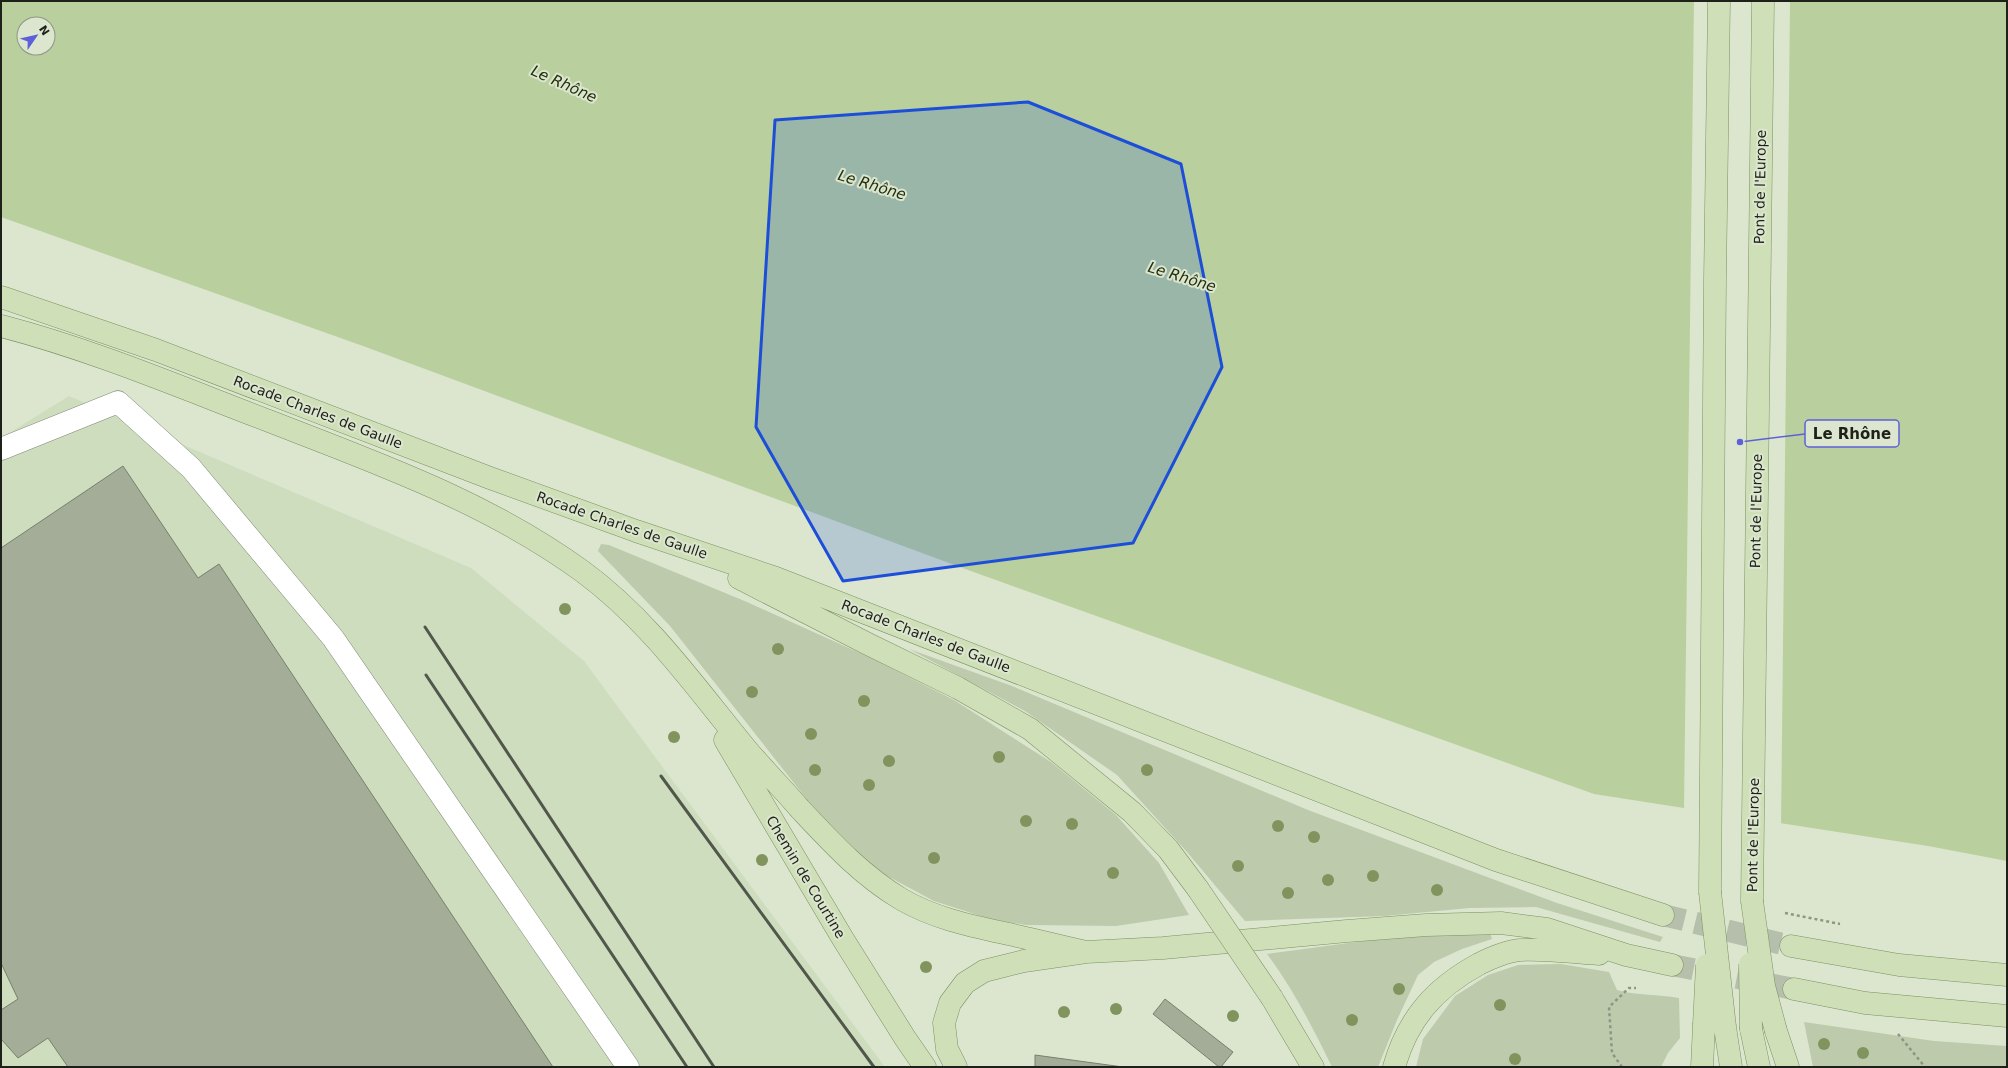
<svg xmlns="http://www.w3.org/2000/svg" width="2008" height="1068" viewBox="0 0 2008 1068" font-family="'DejaVu Sans',sans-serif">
  <rect width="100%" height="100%" fill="#dce6cf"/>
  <path fill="#cfddbf" d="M69 396 471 568 584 661 885 1067H1V438Z"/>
  <path fill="#bdcaac" d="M601 544 609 545 747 602 871 658 954 700 1051 762 1116 815 1159 863 1189 915 1116 926 1026 925 990 919 934 901 876 870 816 811 670 626 598 551Z
    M909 649 1012 686 1308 810 1557 903 1663 937 1660 942 1536 907 1470 908 1384 916 1245 921 1187 852 1117 775 1025 711Z
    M1489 929 1492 939 1462 949 1434 962 1418 975 1397 1020 1378 1067H1332C1313 1028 1293 989 1267 954L1446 930Z
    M1561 964 1609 972 1617 990C1638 996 1658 994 1679 998L1680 1038 1668 1053 1661 1067H1416L1423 1039 1455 996 1488 975 1518 965Z
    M1804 1022 1934 1041 2007 1046V1067H1813Z"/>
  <path fill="#b9d09e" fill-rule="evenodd" d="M1 1H2007V861L1928 846 1594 794 968 570 363 346 1 217ZM24 24H48V48H24Z"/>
  <path fill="#dce6cf" d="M1694 1H1790L1781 825 1684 810Z"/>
  <path fill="#a3ad97" stroke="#77806b" d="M123 466 198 578 219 564 553 1067H68L48 1038 18 1058 1 1039V1010L18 999 1 963V548Z
    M1165 999 1233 1052 1221 1067H1219L1153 1014Z
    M1035 1055 1123 1067H1035Z"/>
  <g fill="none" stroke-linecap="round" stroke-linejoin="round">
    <path stroke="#b6bfab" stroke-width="22" stroke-dasharray="22 11" stroke-linecap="butt" d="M1663 915 1791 946
      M1672 965 1794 989"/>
    <g stroke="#7f8974" stroke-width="23">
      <path id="minor" d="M1 449 118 402 191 468 333 638 628 1067"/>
    </g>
    <g stroke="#7c9062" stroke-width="23">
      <path id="major" d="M1 297 156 350 490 478 636 531 776 578 1496 860 1663 915
        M1 326C93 350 180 387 269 421 377 463 487 502 582 571 649 620 696 688 748 751 765 771 783 789 800 809 831 842 861 875 901 899 937 920 977 927 1017 936 1040 941 1063 947 1086 952
        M739 578 868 644 958 688 1030 729 1132 812 1168 849 1198 889
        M725 740 843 939 905 1038 925 1067
        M1710 892 1715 280 1719 1
        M1752 901 1763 1
        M1791 946 1899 965 2007 975
        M1794 989 1865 1003 2007 1016
        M1272 998 1313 1067
        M1725 1027 1731 1067
        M1751 1029 1759 1067
        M1776 1031 1788 1067
        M956 1067 947 1049 944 1023 950 1003 965 983 984 971 1024 961 1086 952 1163 948 1347 931 1426 925 1501 923 1547 929 1626 955 1672 965
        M1394 1067C1408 1018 1435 988 1479 964 1491 958 1506 951 1520 950 1544 948 1574 953 1599 954
        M1702 1067 1704 1025"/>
    </g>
    <path stroke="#8e9584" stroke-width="2.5" stroke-dasharray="3 3" stroke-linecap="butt" d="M1785 913 1840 924
      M1898 1034 1925 1067
      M1622 1067 1612 1053 1609 1007 1629 988H1636"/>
    <use href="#minor" stroke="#fff" stroke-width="22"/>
    <use href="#major" stroke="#cfe0b8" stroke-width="22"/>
    <path stroke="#51574a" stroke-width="3" d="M425 627 714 1067
      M426 675 687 1067
      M661 776 874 1067"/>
    <g stroke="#7c9062" stroke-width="23" stroke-linecap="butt">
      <path id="major-bridge" d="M1198 889 1272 998
        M1710 892 1725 1027
        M1752 901 1764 986 1776 1031
        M1750 964 1751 1029
        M1704 1025 1707 965"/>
    </g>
    <use href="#major-bridge" stroke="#cfe0b8" stroke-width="22"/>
  </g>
  <g fill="#81945e">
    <circle cx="565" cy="609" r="6"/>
    <circle cx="778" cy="649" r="6"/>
    <circle cx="752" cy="692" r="6"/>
    <circle cx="864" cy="701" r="6"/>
    <circle cx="811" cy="734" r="6"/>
    <circle cx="674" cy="737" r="6"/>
    <circle cx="999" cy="757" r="6"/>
    <circle cx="889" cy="761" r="6"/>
    <circle cx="815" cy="770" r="6"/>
    <circle cx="1147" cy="770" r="6"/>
    <circle cx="869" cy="785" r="6"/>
    <circle cx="1026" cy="821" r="6"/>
    <circle cx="1072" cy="824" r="6"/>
    <circle cx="1278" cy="826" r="6"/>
    <circle cx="1314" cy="837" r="6"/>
    <circle cx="934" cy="858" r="6"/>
    <circle cx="762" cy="860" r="6"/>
    <circle cx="1238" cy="866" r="6"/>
    <circle cx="1113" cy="873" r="6"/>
    <circle cx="1373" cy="876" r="6"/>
    <circle cx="1328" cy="880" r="6"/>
    <circle cx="1437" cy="890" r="6"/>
    <circle cx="1288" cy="893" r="6"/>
    <circle cx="926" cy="967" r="6"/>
    <circle cx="1399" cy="989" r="6"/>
    <circle cx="1500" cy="1005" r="6"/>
    <circle cx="1116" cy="1009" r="6"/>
    <circle cx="1064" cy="1012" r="6"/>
    <circle cx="1233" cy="1016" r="6"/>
    <circle cx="1352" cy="1020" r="6"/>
    <circle cx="1824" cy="1044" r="6"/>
    <circle cx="1863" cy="1053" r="6"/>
    <circle cx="1515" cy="1059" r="6"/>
  </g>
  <path fill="#1d4ed8" fill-opacity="0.2" stroke="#1d4ed8" stroke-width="3" stroke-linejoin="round" d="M1028 102 1181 164 1222 367 1133 543 843 581 756 427 775 120Z"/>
  <g text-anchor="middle" stroke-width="4" stroke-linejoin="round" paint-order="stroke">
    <g font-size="14" fill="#1d2119" stroke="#dce6cf">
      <text transform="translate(1760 187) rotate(-89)" y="5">Pont de l'Europe</text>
      <text transform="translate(318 412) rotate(21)" y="5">Rocade Charles de Gaulle</text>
      <text transform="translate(1756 511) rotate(-89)" y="5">Pont de l'Europe</text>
      <text transform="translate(622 525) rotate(19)" y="5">Rocade Charles de Gaulle</text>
      <text transform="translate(926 636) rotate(21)" y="5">Rocade Charles de Gaulle</text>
      <text transform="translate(1753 835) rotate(-89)" y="5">Pont de l'Europe</text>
      <text transform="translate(806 877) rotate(59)" y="5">Chemin de Courtine</text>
    </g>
    <g font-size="15" font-style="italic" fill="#22300b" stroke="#dce6cf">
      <text transform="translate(564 84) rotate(24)" y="5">Le Rhône</text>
      <text transform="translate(872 185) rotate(17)" y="5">Le Rhône</text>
      <text transform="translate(1182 277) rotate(17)" y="5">Le Rhône</text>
    </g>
  </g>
  <path fill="none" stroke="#5d60d8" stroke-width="1.5" d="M1740 442L1805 434"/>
  <circle fill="#5d60d8" stroke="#dce6cf" stroke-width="1.5" cx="1740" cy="442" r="4"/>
  <rect fill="#dce6cf" stroke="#5d60d8" stroke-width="1.5" x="1805" y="420" width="94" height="27" rx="4"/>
  <g font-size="15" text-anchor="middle" font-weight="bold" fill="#1d2119">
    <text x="1852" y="439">Le Rhône</text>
  </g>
  <rect width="2008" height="1068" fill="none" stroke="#1d2119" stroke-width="4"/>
  <g transform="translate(36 36) rotate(56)"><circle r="19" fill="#dce6cf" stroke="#909786"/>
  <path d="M0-3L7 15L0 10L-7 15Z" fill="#5d60d8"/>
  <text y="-6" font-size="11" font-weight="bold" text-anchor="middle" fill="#1d2119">N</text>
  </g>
</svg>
